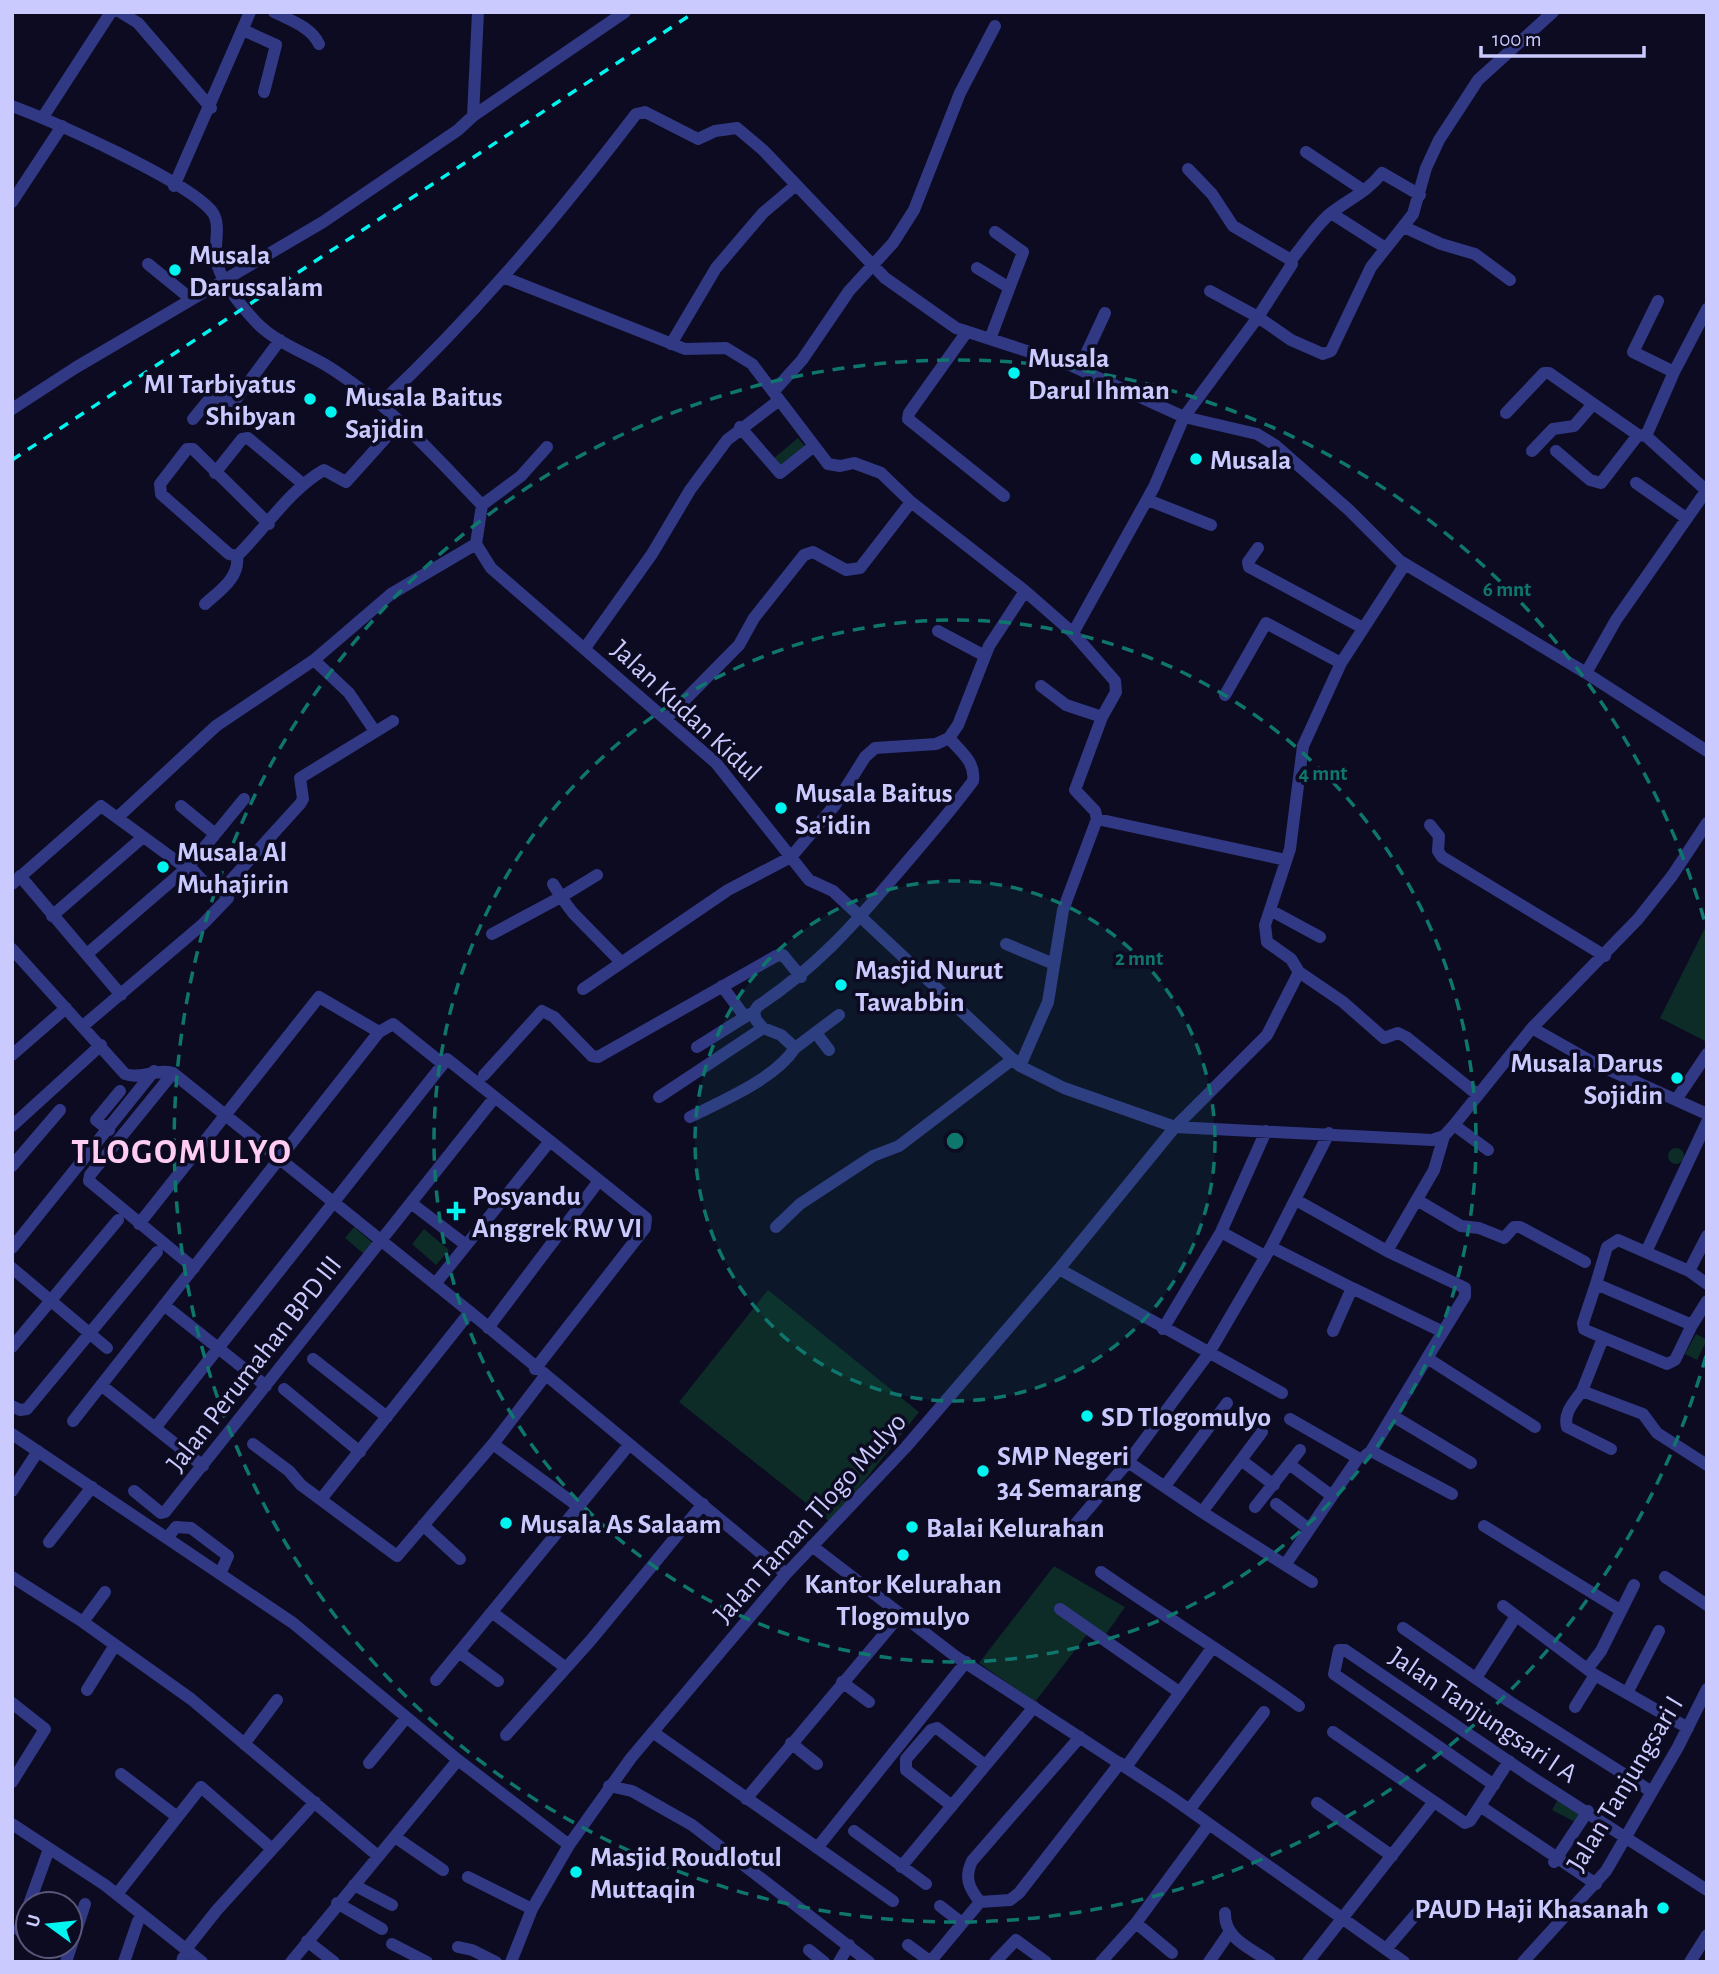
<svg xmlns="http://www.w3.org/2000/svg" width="1719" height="1974" viewBox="0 0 1719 1974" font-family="'Alegreya Sans',sans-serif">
  <rect width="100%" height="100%" fill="#0c0b21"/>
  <path fill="#0d2b27" d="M798 438 807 449 782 469 773 459Z
    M1707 924V1042L1660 1018Z
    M1668 1156a8 8 0 1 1 16 0a8 8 0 1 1-16 0Z
    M354 1227 374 1244 365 1255 345 1238Z
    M424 1229 449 1250 436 1265 412 1244Z
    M768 1290 919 1412 831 1523 679 1402Z
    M1696 1334 1707 1340 1697 1360 1685 1354Z
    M1054 1566 1125 1607 1104 1637 1092 1628 1035 1702 979 1663Z
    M1558 1799 1581 1812 1575 1822 1552 1810Z"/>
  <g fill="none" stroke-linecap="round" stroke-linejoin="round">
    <path stroke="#313884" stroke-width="12" d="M120 12 138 23 211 108
      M274 12C290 20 311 27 319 44
      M243 30 276 45 264 92
      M12 106C52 121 191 182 213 213 221 225 214 246 216 260 221 283 241 306 256 322 274 341 301 351 324 364 343 375 362 390 380 404 416 434 449 471 482 505L476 544 491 568 716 763 809 880 833 891 1020 1066 1064 1088 1175 1127 1432 1140 1444 1136 1454 1125 1532 1028 1638 919 1672 876 1707 823
      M473 116 625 12
      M43 117 111 12
      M1306 152 1363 190
      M1188 169 1212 194 1233 226 1291 260
      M174 186 250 12
      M12 202 62 126
      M1331 213 1384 247
      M1404 227 1441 244 1475 254 1510 280
      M148 264 191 299
      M977 268 1008 287
      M503 277 685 349 726 348 752 364 828 464 840 466 854 463 881 473 911 502 1025 591 1073 633 1115 681 1116 692 1102 717 1075 790 1095 811 1097 819 1063 910 1048 1002 1020 1066
      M1210 291 1258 317 1292 264 1291 260C1304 245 1316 225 1331 213 1349 199 1367 192 1382 173L1420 195
      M1658 301 1633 352 1674 372
      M966 333 909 413 908 419 1004 496
      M990 339 1023 252 995 232
      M671 344 716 268 763 213 796 185
      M1079 369 1105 313
      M774 391 802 360 849 291 893 243 914 210 960 93 995 26
      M380 404C475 315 557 217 636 114L645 112 698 139 715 131 737 128 763 150 885 278 956 328 1070 365 1184 417 1257 434 1275 445 1349 510 1400 561 1586 673 1707 751
      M12 409 75 368 323 222 458 130 473 116 478 12
      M1506 413 1544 373H1549L1638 435 1646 436 1707 491
      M193 419 211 397 232 401 237 398 280 340
      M740 427 780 473 814 446
      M1646 436 1674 372 1707 309
      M1532 451 1553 429 1574 426 1593 404
      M1556 451 1590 480 1601 483 1638 435
      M215 473 242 439 248 438 303 484
      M1636 483 1686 518
      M1148 500 1211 525
      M482 505 521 476 547 447
      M269 524 193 449H187L160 484 161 494 229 554 237 556C265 529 290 489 324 470L346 482 400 422
      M1258 548 1248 562 1249 567 1363 628
      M205 604C219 591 240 578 237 556
      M938 631 985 656
      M1073 633 1154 487 1184 417 1258 317 1291 340 1323 354 1331 351 1371 267 1413 214 1426 168 1439 140 1478 80 1553 12
      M585 648 652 554 690 490 727 440 778 401
      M314 660 349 693 374 730
      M1586 673 1616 620 1706 491
      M1041 686 1066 705 1102 717
      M1225 695 1266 623 1341 663
      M666 719 739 645 754 618 804 555 813 552 846 570 860 568 911 502
      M181 806 215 834
      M118 817 216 726 314 660 391 594 476 544
      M1097 819 1286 860
      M1430 825 1439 836 1438 851 1442 857 1605 956
      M20 876 121 995
      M12 884 101 806 186 868
      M553 884 561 897 597 875
      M222 890 300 804 303 799 300 778 393 721
      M1270 910 1320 937
      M52 916 142 838
      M492 934 561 897 573 913 620 961
      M1006 944 1054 964
      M12 949 125 1074C140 1080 156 1068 173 1073L470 1312 786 1574
      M87 954 189 866 244 799
      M1299 972 1343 1002 1384 1038 1398 1033 1406 1037 1478 1095
      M722 986 745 1017 750 1014
      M583 989 728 890 791 857 835 805 865 757 875 748 936 744 949 738 958 725 989 646 1025 591
      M83 1026 203 924 228 898 222 890 205 883 189 866
      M1532 1028 1594 1063 1707 1114
      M816 1033 829 1050
      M697 1047 745 1017
      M795 1048 839 1015
      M12 1055 66 1008
      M173 1073 90 1175 89 1181 194 1268
      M484 1075 542 1011 554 1017 592 1056 598 1057 776 956 783 955 801 977
      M659 1097 763 1028 756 1020 754 1012 758 1006C815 968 851 928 894 877 921 845 948 815 973 781 976 762 960 751 949 738
      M1676 1100 1707 1054
      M690 1117C722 1101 775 1079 795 1048L781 1035 763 1028
      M1454 1125 1488 1150
      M12 1126 101 1045
      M109 1130 96 1120 120 1091
      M12 1166 60 1110
      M1296 1200 1387 1251 1465 1288V1296L1427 1358 1535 1427
      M1417 1200 1461 1226 1479 1228 1504 1238 1514 1227H1520L1585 1262
      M411 1203 466 1245
      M139 1224 319 997 379 1032
      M776 1227 800 1204 873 1156 899 1146 1013 1059
      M1221 1232 1265 1256
      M1271 1247 1352 1288 1333 1331
      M12 1248 154 1071
      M1387 1251 1434 1170 1444 1136
      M1646 1252 1707 1122
      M12 1268 107 1348
      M1059 1269 1282 1393
      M1689 1271 1707 1236
      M435 1284 550 1141 646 1218 645 1228 535 1369
      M1596 1284 1607 1247 1618 1240 1689 1271 1707 1284
      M1352 1288 1441 1331
      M164 1305 266 1386
      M1692 1325 1675 1360 1667 1364 1590 1332 1584 1329 1583 1323 1596 1284 1692 1325 1707 1301
      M488 1328 598 1182
      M1163 1329 1221 1232 1266 1131
      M1603 1338 1582 1391 1643 1414 1657 1433 1707 1465
      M12 1347 118 1220
      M313 1359 387 1417
      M101 1385 203 1466
      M284 1389 360 1452
      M1582 1391C1574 1402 1563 1413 1567 1427L1611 1449
      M12 1406 20 1410 27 1409 157 1252
      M1393 1416 1471 1463
      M73 1421 379 1032 393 1024 443 1064
      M155 1428 447 1059 550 1141
      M1262 1432 1202 1512 1128 1462 1209 1353 1271 1247 1329 1133
      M12 1434 293 1623 458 1760 569 1845
      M253 1444 289 1471 301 1485 397 1556 493 1444 545 1376
      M493 1444 579 1507
      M1371 1451 1427 1358
      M1365 1456 1371 1451 1452 1494
      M1241 1460 1274 1485
      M1289 1464 1332 1496
      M1165 1486 1227 1403
      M12 1491 38 1451
      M134 1491 161 1513 165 1512 495 1097
      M322 1498 470 1312
      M1276 1504 1309 1529
      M1255 1507 1300 1450
      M1202 1512 1285 1565 1358 1458 1290 1419
      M423 1525 460 1559
      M1484 1526 1620 1610
      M1067 1534 1128 1462
      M167 1538 176 1527 191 1528 228 1556 220 1574
      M49 1542 92 1487
      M812 1546 955 1656 1171 1797 1404 1962
      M1285 1565 1312 1582
      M1101 1572C1167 1618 1234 1659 1299 1706
      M12 1577 83 1622 105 1592
      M1665 1577 1707 1605
      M1503 1606 1595 1675 1688 1728
      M1060 1609 1179 1692
      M493 1613 566 1668
      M83 1622 191 1699 378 1856
      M1403 1628 1510 1702 1652 1792
      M460 1653 498 1681
      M1588 1668 1601 1651 1634 1585
      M1476 1678 1516 1616
      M436 1680 629 1445
      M842 1682 869 1702
      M87 1690 115 1645
      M1627 1693 1659 1631
      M12 1703 45 1729 12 1782
      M1575 1707 1595 1675
      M1333 1732 1465 1823 1470 1821 1509 1761
      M654 1733 893 1901
      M506 1735 591 1640 703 1504
      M1080 1737 972 1861C964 1878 969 1888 980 1902L1010 1900 1019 1893 1120 1763
      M791 1743 817 1764
      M244 1744 277 1700
      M369 1763 406 1718
      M1126 1767 1212 1648
      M121 1774 176 1816
      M1494 1785 1334 1674 1339 1650H1345L1533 1778 1707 1890
      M609 1786 632 1791 692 1825 869 1962
      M746 1799 901 1614
      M1317 1803 1392 1856
      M952 1806 906 1770V1759L931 1730 937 1728 985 1765
      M1480 1806 1596 1884
      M1189 1810 1264 1712
      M12 1824 105 1885 202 1962
      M854 1831 926 1884
      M395 1837 443 1870
      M817 1848 966 1662
      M1554 1862 1588 1811
      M901 1867 1034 1707
      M468 1877 532 1909
      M354 1885 392 1905
      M117 1894 201 1787 272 1849
      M337 1903 382 1929
      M29 1904 49 1849
      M940 1906 962 1923
      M28 1907 19 1930 28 1937
      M1225 1913C1224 1939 1251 1948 1270 1962
      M1136 1923 1172 1953
      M307 1941 334 1962
      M392 1944 427 1962
      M908 1945 931 1962
      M52 1946 69 1953
      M458 1947 472 1950 496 1962
      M186 1949 217 1910 315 1802
      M1386 1949 1423 1906
      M809 1950 824 1962
      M66 1962 85 1904
      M124 1962 138 1921
      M182 1962 183 1958
      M291 1962 458 1760
      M511 1962 532 1909 569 1845 631 1758 786 1574 906 1447 1059 1269 1175 1127 1267 1035 1299 972 1291 959 1267 942 1265 925 1290 849 1303 746 1341 663 1405 564
      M839 1962 849 1945
      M930 1962 980 1902
      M995 1962 1016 1940 1046 1962
      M1101 1962 1136 1923 1209 1824
      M1209 1962 1229 1933
      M1308 1962 1433 1803
      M1523 1962 1606 1871 1678 1747 1707 1689
      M1690 1962 1707 1935"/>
    <path stroke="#00f5f1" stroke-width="3.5" stroke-dasharray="10 9" stroke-linecap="butt" d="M12 460 695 12"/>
  </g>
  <circle cx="955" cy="1141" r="260" fill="#0f766e" fill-opacity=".12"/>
  <g fill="none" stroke="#0f766e" stroke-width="3.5" stroke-dasharray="12 9">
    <circle cx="955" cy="1141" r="260"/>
    <circle cx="955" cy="1141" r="521"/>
    <path d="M1706 1356A781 781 0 1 1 1706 926"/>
  </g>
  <g fill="#00f5f1" stroke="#0c0b21" stroke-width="2.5">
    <circle cx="175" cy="270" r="7"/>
    <circle cx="1014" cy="373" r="7"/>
    <circle cx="310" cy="399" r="7"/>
    <circle cx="331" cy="412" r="7"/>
    <circle cx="1196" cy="459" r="7"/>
    <circle cx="781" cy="808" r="7"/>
    <circle cx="163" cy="867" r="7"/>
    <circle cx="841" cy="985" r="7"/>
    <circle cx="1677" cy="1078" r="7"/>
    <path d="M452.5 1200.5h7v7h7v7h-7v7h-7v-7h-7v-7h7z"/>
    <circle cx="1087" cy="1416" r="7"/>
    <circle cx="983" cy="1471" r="7"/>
    <circle cx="506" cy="1523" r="7"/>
    <circle cx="912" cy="1527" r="7"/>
    <circle cx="903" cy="1555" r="7"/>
    <circle cx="576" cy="1872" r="7"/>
    <circle cx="1663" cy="1908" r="7"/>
  </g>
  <g text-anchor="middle" stroke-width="7" stroke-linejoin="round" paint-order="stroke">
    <g font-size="28" font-weight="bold" fill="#cacaff" stroke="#0c0b21" text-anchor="start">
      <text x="189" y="264">Musala<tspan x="189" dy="32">Darussalam</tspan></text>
      <text x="1028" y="367">Musala<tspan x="1028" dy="32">Darul Ihman</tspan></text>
      <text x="296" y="393" text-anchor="end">MI Tarbiyatus<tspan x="296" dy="32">Shibyan</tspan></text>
      <text x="345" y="406">Musala Baitus<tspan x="345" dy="32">Sajidin</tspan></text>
      <text x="1210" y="469">Musala</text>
      <text x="795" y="802">Musala Baitus<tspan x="795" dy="32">Sa'idin</tspan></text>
      <text x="177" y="861">Musala Al<tspan x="177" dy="32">Muhajirin</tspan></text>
      <text x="855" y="979">Masjid Nurut<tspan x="855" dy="32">Tawabbin</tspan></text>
      <text x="1663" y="1072" text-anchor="end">Musala Darus<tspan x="1663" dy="32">Sojidin</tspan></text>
      <text x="472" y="1205">Posyandu<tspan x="472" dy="32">Anggrek RW VI</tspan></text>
      <text x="1101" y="1426">SD Tlogomulyo</text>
      <text x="997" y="1465">SMP Negeri<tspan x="997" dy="32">34 Semarang</tspan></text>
      <text x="520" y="1533">Musala As Salaam</text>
      <text x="926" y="1537">Balai Kelurahan</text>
      <text x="903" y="1593" text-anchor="middle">Kantor Kelurahan<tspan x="903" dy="32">Tlogomulyo</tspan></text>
      <text x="590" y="1866">Masjid Roudlotul<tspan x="590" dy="32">Muttaqin</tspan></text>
      <text x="1649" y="1918" text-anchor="end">PAUD Haji Khasanah</text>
    </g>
    <g font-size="28" fill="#cacaff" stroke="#0c0b21">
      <text transform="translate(687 710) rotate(43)" y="10">Jalan Kudan Kidul</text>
      <text transform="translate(253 1363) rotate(-52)" y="10">Jalan Perumahan BPD III</text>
      <text transform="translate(809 1517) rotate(-48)" y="10">Jalan Taman Tlogo Mulyo</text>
      <text transform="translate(1484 1714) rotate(34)" y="10">Jalan Tanjungsari I A</text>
      <text transform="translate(1624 1783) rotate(-59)" y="10">Jalan Tanjungsari I</text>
    </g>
    <g font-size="35" font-weight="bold" letter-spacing="2" fill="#ffccf3" stroke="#0c0b21">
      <text x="182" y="1163">TLOGOMULYO</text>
    </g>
  </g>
  <circle cx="955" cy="1141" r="10" fill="#0f766e" stroke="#0c0b21" stroke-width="3.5"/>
  <g font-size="21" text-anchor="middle" font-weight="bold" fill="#0f766e" stroke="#0c0b21" stroke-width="7" stroke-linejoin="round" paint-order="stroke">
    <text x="1507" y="596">6 mnt</text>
    <text x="1323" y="780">4 mnt</text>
    <text x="1139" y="965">2 mnt</text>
  </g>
  <rect width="1719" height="1974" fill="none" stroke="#cacaff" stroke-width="28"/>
  <g transform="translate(49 1925) rotate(285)"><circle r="33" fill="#0c0b21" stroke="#58577a" stroke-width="2"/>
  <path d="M0-5L12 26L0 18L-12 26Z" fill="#00f5f1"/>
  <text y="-10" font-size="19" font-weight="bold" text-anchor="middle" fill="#cacaff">U</text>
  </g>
  <path d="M1481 46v10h163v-10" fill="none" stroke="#cacaff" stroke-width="3.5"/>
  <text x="1492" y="46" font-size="21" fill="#cacaff" stroke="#0c0b21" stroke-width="5" paint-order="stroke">100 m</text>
</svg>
